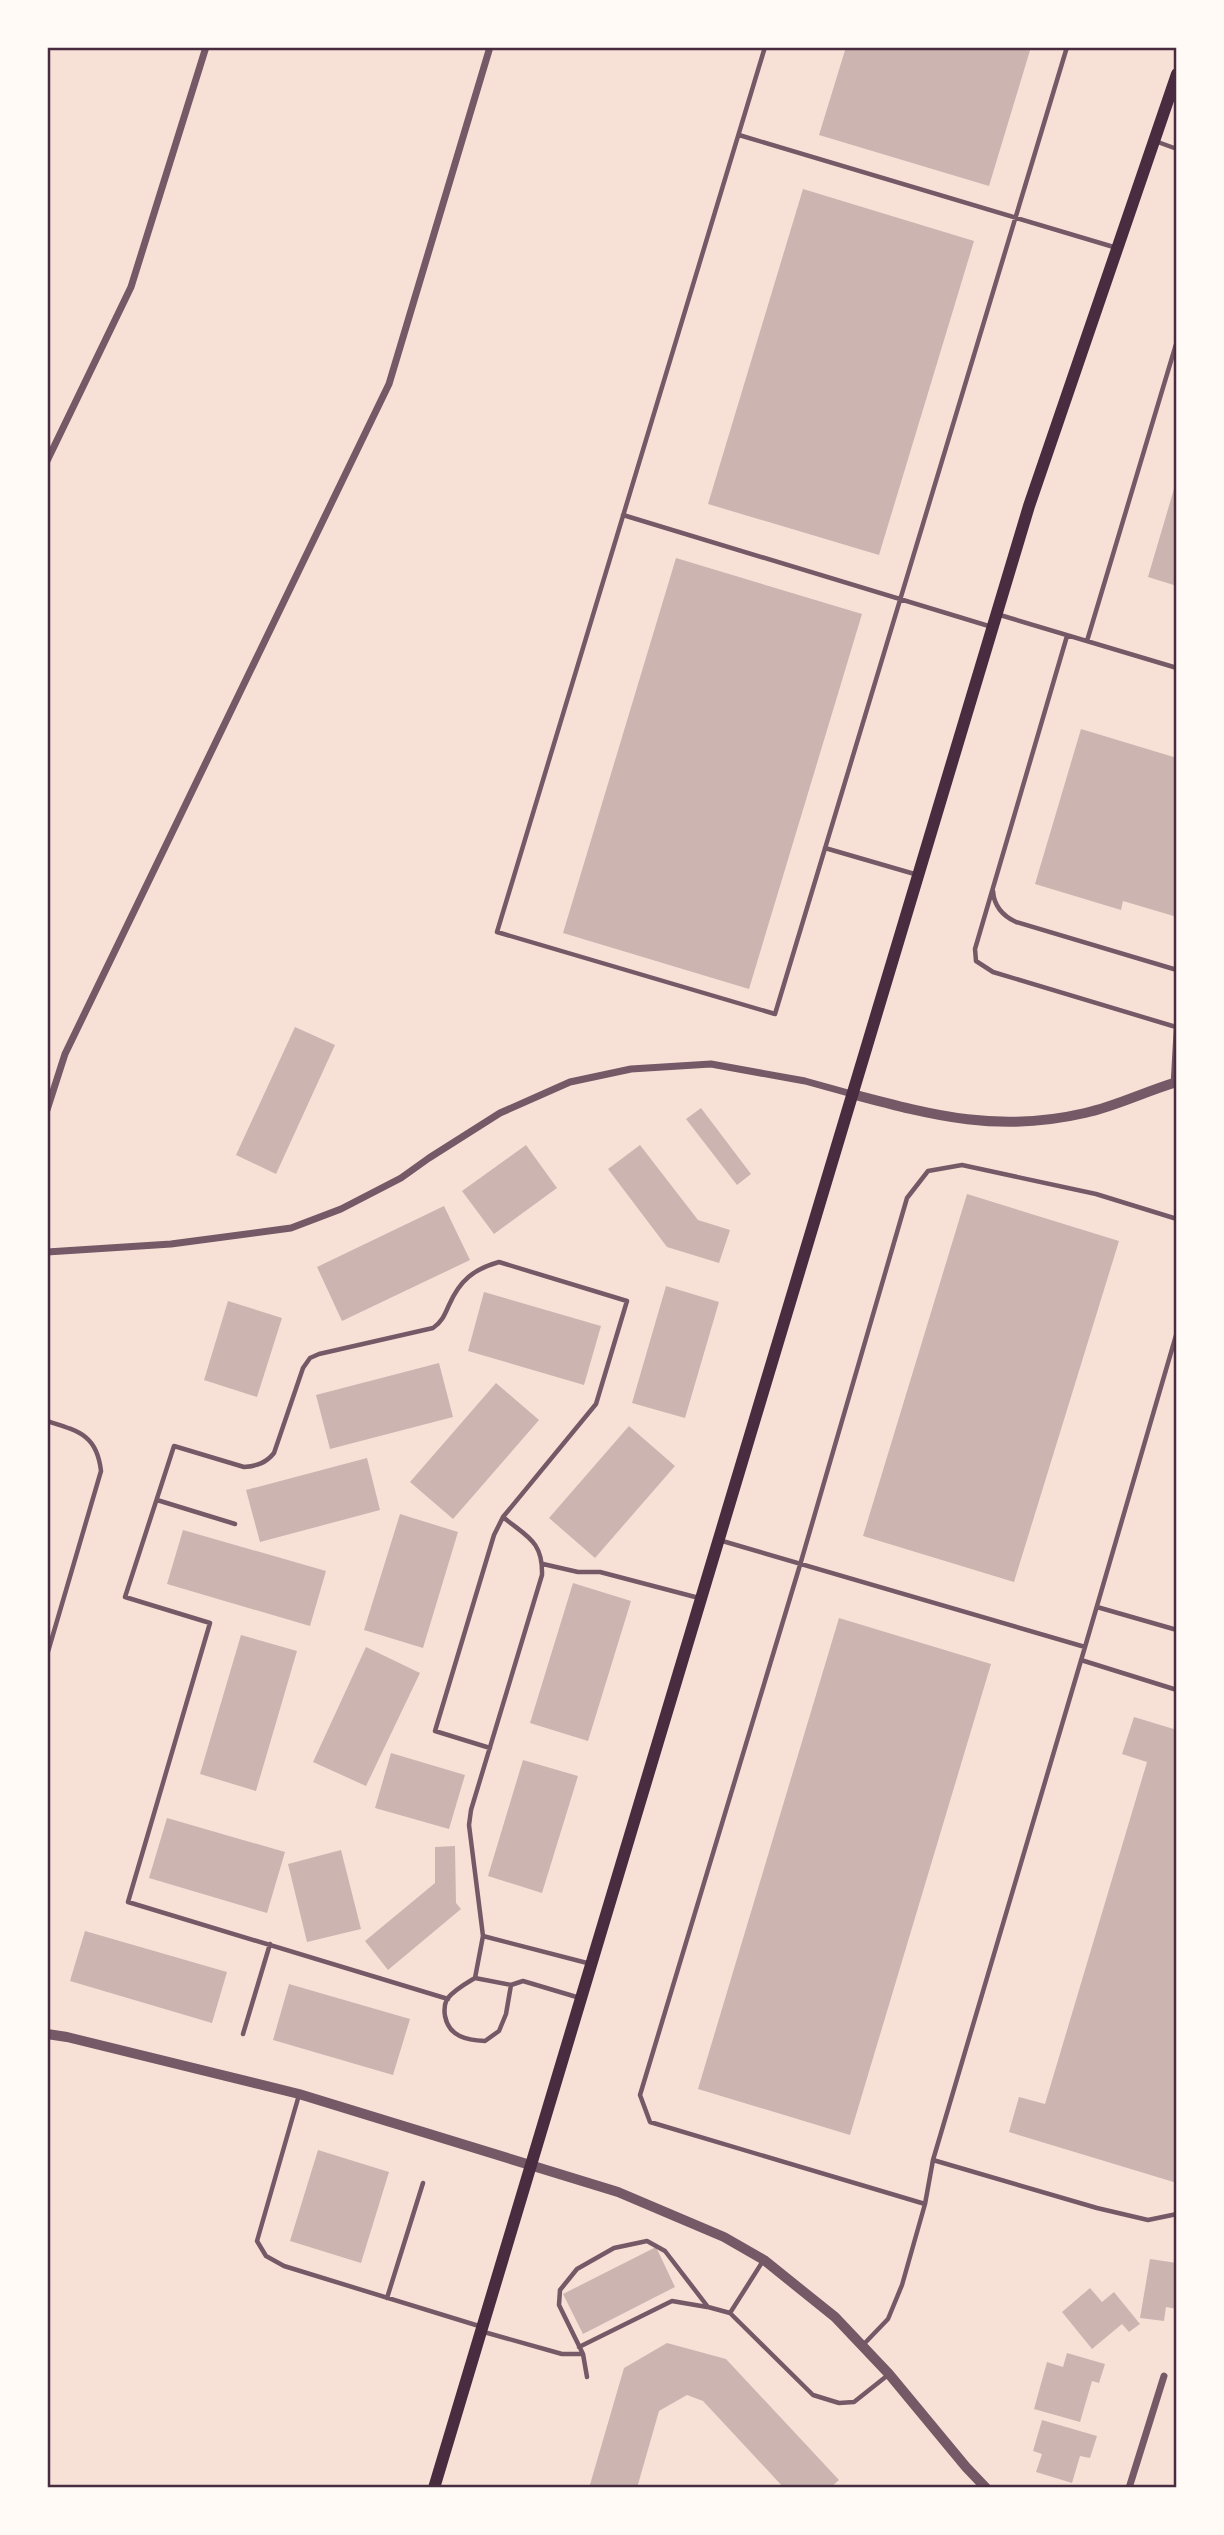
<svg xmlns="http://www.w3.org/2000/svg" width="1224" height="2535" viewBox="0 0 1224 2535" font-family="'Fira Sans Condensed',sans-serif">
  <rect width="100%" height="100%" fill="#f7e1d7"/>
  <path fill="#ccb4b1" d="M846 47H1031L989 186 819 135Z
    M803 189 974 241 879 555 708 504Z
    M1176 482H1177V586L1148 577Z
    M676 558 862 614 749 989 563 933Z
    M1081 729 1177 758V917L1123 901 1121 910 1035 884Z
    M295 1027 335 1045 276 1174 236 1155Z
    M701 1108 751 1174 737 1185 686 1119Z
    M526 1145 557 1188 494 1234 462 1191Z
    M640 1145 698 1220 730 1230 719 1263 667 1247 608 1169Z
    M967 1194 1119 1241 1014 1582 863 1536Z
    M444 1206 470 1260 342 1321 317 1267Z
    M666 1286 719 1302 685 1418 632 1403Z
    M484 1292 601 1326 584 1385 468 1351Z
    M228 1301 282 1318 257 1397 204 1380Z
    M439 1363 453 1417 330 1449 316 1395Z
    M496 1383 539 1420 453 1519 410 1482Z
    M629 1426 675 1466 595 1558 549 1518Z
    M367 1458 380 1510 260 1542 246 1490Z
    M400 1514 458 1532 423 1648 364 1630Z
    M183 1530 326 1571 310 1626 167 1584Z
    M573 1583 631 1601 588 1741 530 1723Z
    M839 1618 991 1664 850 2135 698 2089Z
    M241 1635 297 1651 256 1791 200 1774Z
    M366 1647 420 1673 366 1786 313 1762Z
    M1134 1717 1177 1730V2183L1009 2132 1019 2097 1045 2104 1147 1762 1122 1754Z
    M391 1753 465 1775 449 1829 375 1808Z
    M523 1760 578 1776 542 1893 488 1876Z
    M167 1818 285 1852 267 1913 149 1878Z
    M455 1846 456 1903 461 1909 388 1970 365 1941 435 1883V1847Z
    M341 1850 361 1929 307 1942 288 1864Z
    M85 1931 227 1972 212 2023 70 1981Z
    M289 1984 410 2019 393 2075 273 2040Z
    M318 2150 389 2172 361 2263 290 2241Z
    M656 2247 675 2287 583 2334 563 2294Z
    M1150 2259 1177 2263V2309L1166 2307 1164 2321 1140 2318Z
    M1090 2288 1102 2302 1114 2292 1140 2324 1129 2332 1122 2324 1092 2349 1062 2312Z
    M667 2343 726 2359 839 2480 830 2488H784L703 2401 687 2395 659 2411 637 2488H589L624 2368Z
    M1067 2353 1105 2364 1099 2383 1092 2381 1080 2422 1034 2409 1047 2362 1063 2367Z
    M1042 2420 1097 2436 1090 2458 1080 2456 1072 2483 1036 2472 1042 2454 1033 2451Z"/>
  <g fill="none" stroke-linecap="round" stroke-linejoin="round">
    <path stroke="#755966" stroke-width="4.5" d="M765 47 497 932 775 1014 1067 47
      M739 135 1117 248
      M1155 141 1177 149
      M623 515 992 627
      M1000 615 1177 668
      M1067 636 975 949 976 961 993 972 1176 1027 1173 1081
      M1087 641 1177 341
      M825 848 918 875
      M993 891C994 906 1003 916 1016 922L1177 970
      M47 1421C79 1431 97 1435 101 1471L47 1655
      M157 1500 235 1524
      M719 1540 1085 1647 1177 1332
      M543 1564 578 1572H600L699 1598
      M1097 1607 1177 1630
      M1081 1660 1177 1690
      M483 1936 591 1964
      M475 1978 483 1936 469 1825 471 1810 542 1575C543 1541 527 1537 503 1517
      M511 1985 506 2014 499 2031 485 2041C467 2040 449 2037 445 2016 444 2010 444 2005 447 1999 454 1990 465 1984 475 1978L511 1985 523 1981 580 1998
      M448 1999 128 1902 210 1623 125 1597 174 1446 244 1467C257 1466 266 1463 274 1453L303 1368 310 1358 319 1354 433 1328C442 1322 445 1314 449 1305 460 1280 474 1269 499 1262L627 1301 596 1404 503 1517 494 1535 435 1731 490 1748
      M243 2034 270 1944
      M299 2095 257 2241 266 2256 284 2266 479 2326
      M933 2160 1097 2208 1148 2220 1177 2214
      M925 2204 650 2122 640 2095 800 1565 907 1198 928 1171 962 1165 1096 1194 1177 1219
      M387 2298 423 2183
      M730 2313 763 2261
      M484 2332 562 2354H583L587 2377
      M863 2345 888 2319 902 2285 925 2204 933 2160 1085 1647
      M579 2347 672 2301 707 2307
      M583 2354 559 2305 560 2290 577 2269 614 2248 647 2241 665 2251 708 2307 730 2313 813 2395 839 2403 854 2402 888 2375"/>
    <path stroke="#755966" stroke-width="7" d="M47 461 131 287 206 47
      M47 1110 65 1054 389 384 490 47
      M47 1252 171 1244 291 1228 341 1209 401 1178 429 1158 500 1113 570 1082 631 1069 711 1064 805 1081 852 1094
      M1129 2488 1164 2376"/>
    <path stroke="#755966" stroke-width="10" d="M852 1094C935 1116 999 1133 1085 1113 1117 1106 1146 1091 1177 1082
      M47 2034 67 2037 299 2094 618 2192 724 2237 764 2260 835 2317 889 2374 966 2467 986 2488"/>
    <path stroke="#4a2c40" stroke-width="12" d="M434 2488 1029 506 1177 74"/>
  </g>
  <rect width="1224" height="2535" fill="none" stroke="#fffaf5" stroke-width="98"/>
  <rect x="49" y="49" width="1126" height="2437" fill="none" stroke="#4a2c40" stroke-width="2.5"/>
</svg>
